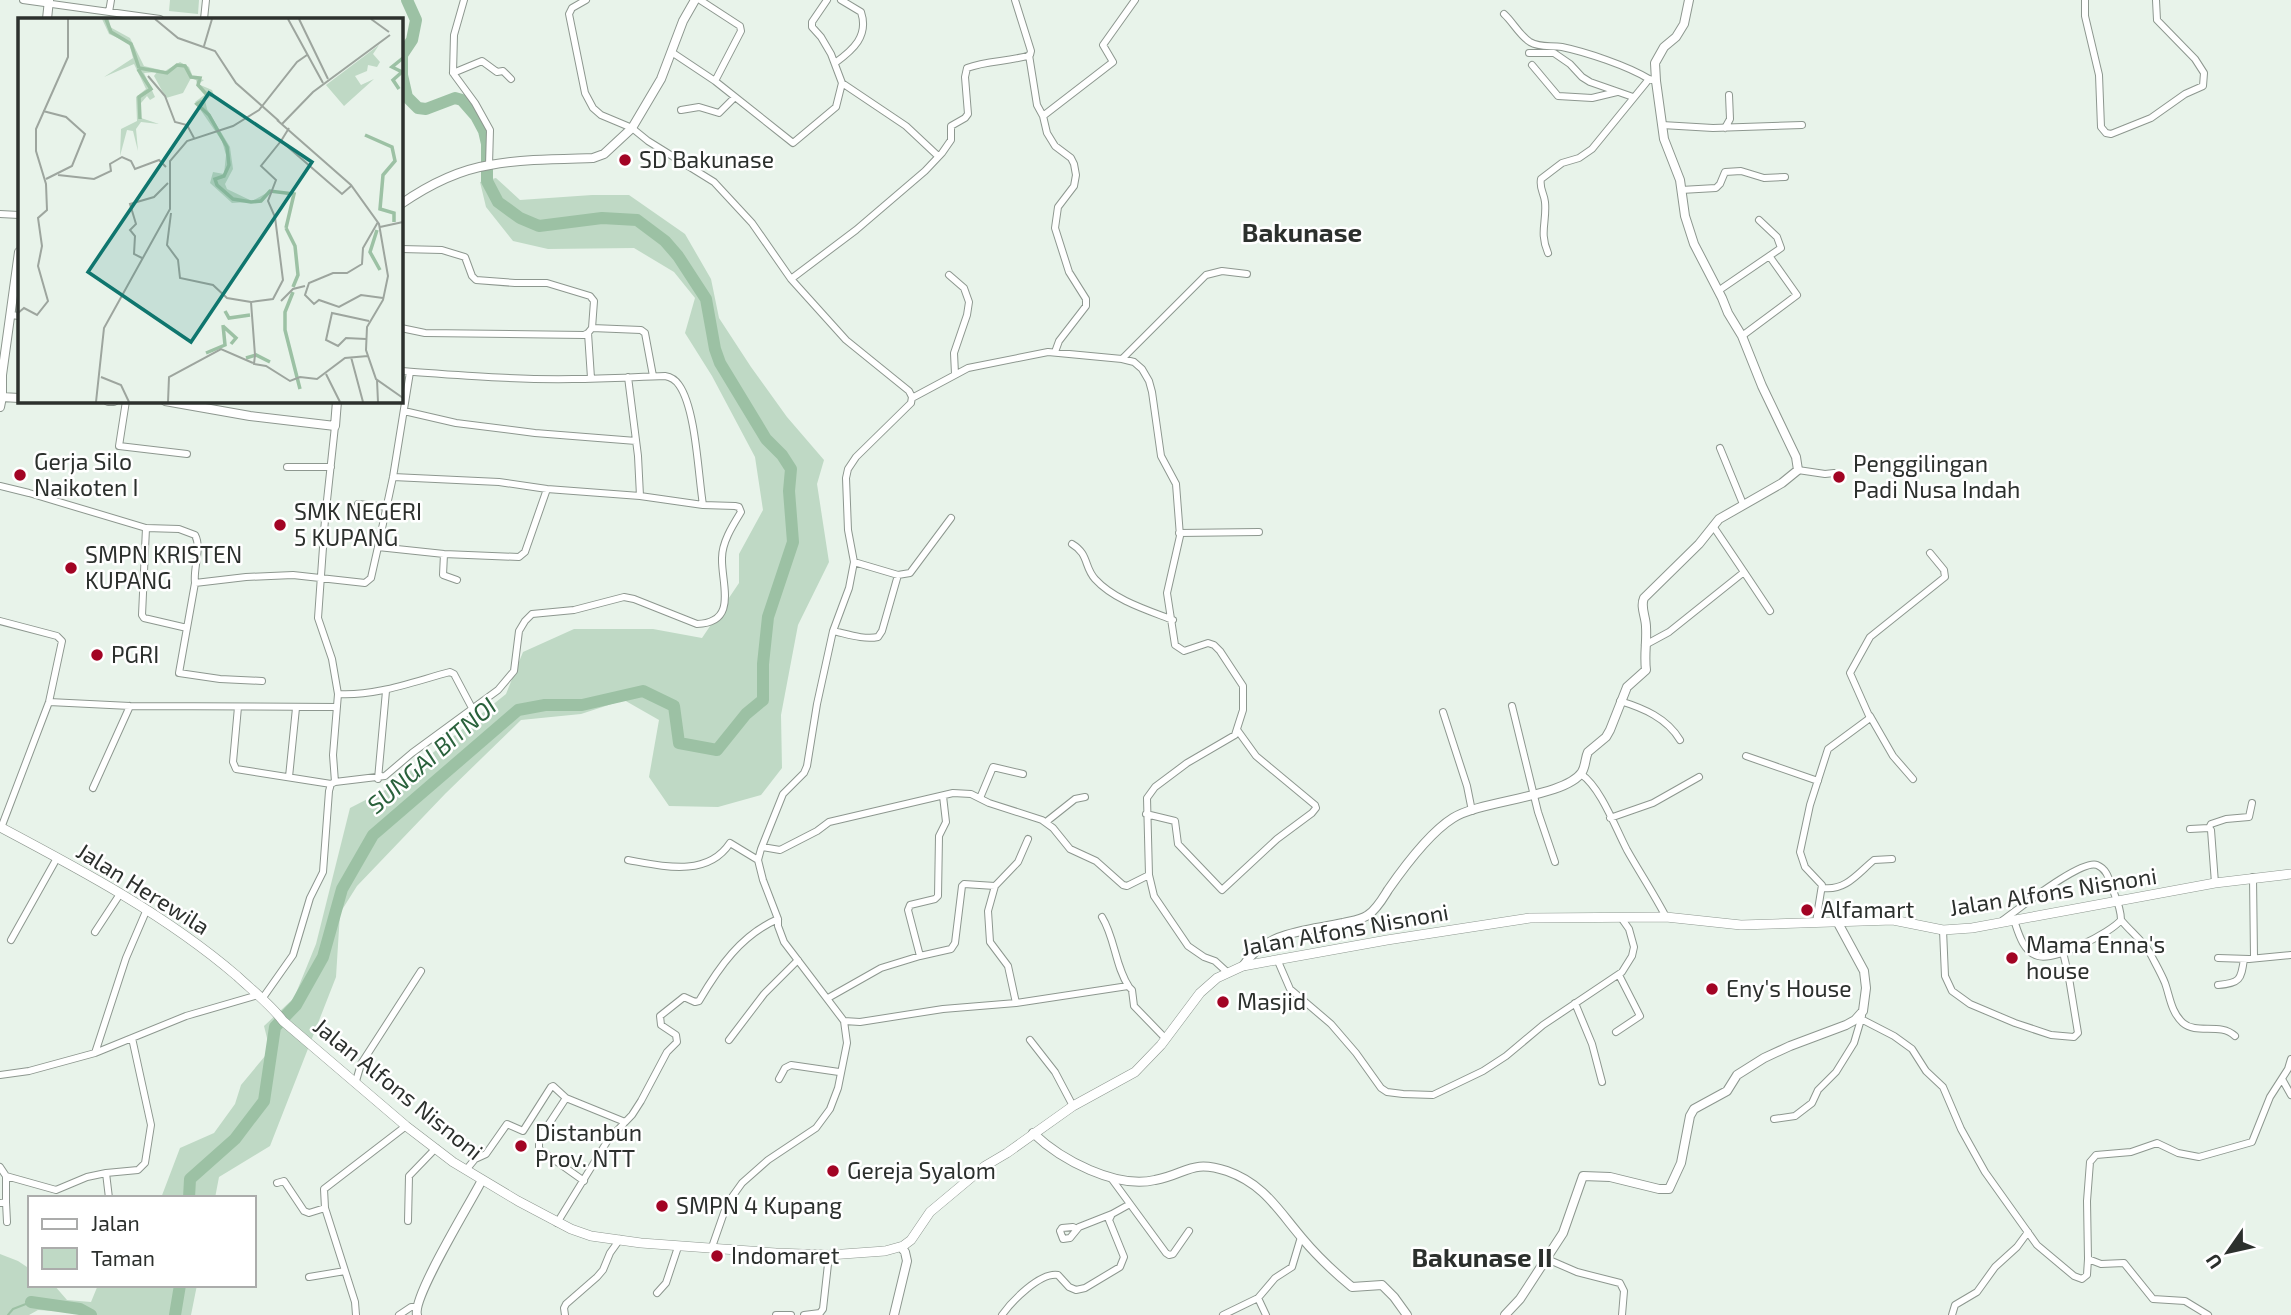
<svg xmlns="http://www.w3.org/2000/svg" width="2291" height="1315" viewBox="0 0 2291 1315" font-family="'Exo 2',sans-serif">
  <rect width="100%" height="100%" fill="#e8f3ea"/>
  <path fill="#bfd9c5" d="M170 0H199L198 14 169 11Z
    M496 178 520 200 592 195H629L685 234 711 279 719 318 751 367 787 417 824 460 817 484 829 562 798 625 781 715 782 768 761 795 718 807 669 806 649 777 659 720 624 700 581 714 521 720 445 794 357 886 340 913 336 977 270 1146 219 1177 215 1198H161L180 1148 214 1133 235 1104 241 1085 270 1050 264 1026 294 998 316 944 350 808 389 788 506 694 523 652 574 629H653L702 638 739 583V554L763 510 755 457 712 376 685 333 695 298 674 272 634 248 548 249 513 241 486 207 480 182Z
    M0 1254 18 1261 30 1269V1285H54L67 1300 91 1302 98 1285H197L191 1315H88L86 1313 38 1310 29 1315H0Z"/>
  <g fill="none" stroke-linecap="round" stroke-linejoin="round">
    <path stroke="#9cc1a4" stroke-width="2" d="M8 1315 13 1309 31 1302"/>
    <path stroke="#9cc1a4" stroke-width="12" d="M189 1198 190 1179 235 1139 264 1101 275 1027 296 1005 323 957 342 889 373 835 518 710 545 705H582L643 691 674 706 679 743 717 750 746 714 763 700V664L768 617 793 542 789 491 791 469 782 455 766 439 720 363 715 349 706 299 678 256 665 241 637 220 602 218 539 226 520 218 498 202 487 181V144L484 131 476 116 462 100 455 98 426 109 418 108 407 97 402 75V55L412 40 416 20 407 0
      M31 1302 80 1309 91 1315
      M175 1315 180 1285"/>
    <g stroke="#8d978f" stroke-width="8">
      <path id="minor" d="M23 0 160 19
        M464 0 454 35 453 73 475 103 490 130 489 165
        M586 0 572 8 569 14 585 93 593 108 601 115 632 128 648 141 714 182 752 223 791 279 846 340 909 391 912 397 911 403 856 457 848 469 846 478 848 530 854 562 849 588 833 631 817 704 807 766 804 773 783 794 761 849 758 860 763 880 778 919V926L784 942 844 1021 847 1043 838 1088 830 1109 816 1128 768 1160 742 1183 727 1204 712 1247
        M700 0 740 26 741 31 715 81
        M827 0 812 22V27L821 37 831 54 842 83 906 126 938 156
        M2085 0V16L2099 75 2101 127 2106 133 2111 134 2151 118 2185 94 2203 86 2204 73 2195 59 2157 20 2156 0
        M109 12 111 0
        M1504 14C1513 22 1519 35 1530 42 1540 48 1551 45 1562 47 1586 52 1628 66 1649 79
        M204 19 206 0
        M673 53 715 81 793 143 836 107 842 83
        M1529 53H1554L1570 64 1582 77 1590 82 1633 97
        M1029 55 1037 105 1043 116 1047 133 1055 146 1071 158 1074 164 1076 175 1074 186 1058 207 1055 228 1069 272 1086 299V306L1059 341 1055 352
        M835 63C853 50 869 36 861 12L841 0
        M1532 65 1558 96 1592 98 1617 92
        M453 73 482 61 497 72 503 71 511 79
        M681 110 699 107 719 113 735 97
        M1043 116 1113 62 1103 45 1135 0
        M1662 125 1713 128 1802 125
        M1725 128 1730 119 1729 95
        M1681 190 1716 188 1720 184 1725 172 1741 171 1764 178 1785 177
        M0 214 19 215
        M401 249 442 250 465 257 472 276 476 280 515 283H547L590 296 594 301 592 328
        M1548 253C1539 232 1547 222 1545 202 1544 193 1539 188 1541 179L1562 163 1579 158 1592 149 1645 84 1649 79 1656 81
        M949 275 964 288 969 302 967 315 954 353 955 374
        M791 279 856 230 925 171 942 153 951 140V126L965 118 968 114 965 77 967 68C988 60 1009 62 1030 55L1031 51 1015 0
        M1718 291 1781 248 1777 237 1759 220
        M11 315 19 316
        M401 328 425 333 584 335 588 333 592 328 641 330 645 333 653 376
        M588 333 591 378
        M1742 336 1797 295 1770 257
        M1122 359 1206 275 1222 271 1247 274
        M401 371C458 375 516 380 573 379 604 379 634 377 665 376 671 377 675 379 679 385 696 409 698 474 703 505
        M410 372 393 477 378 547 444 554 519 557 525 552 547 489
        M628 377 638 456 640 496
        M912 398 968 368 1048 352 1122 359 1134 362 1142 369 1149 381 1152 392 1161 456 1176 484 1180 536 1167 593 1175 645 1184 651 1208 643 1214 645 1220 651 1243 686V710L1235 735 1187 763 1155 787 1147 798 1149 875 1154 896 1188 946 1204 957 1215 961 1227 972
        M126 401 119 446 187 454
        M404 411 456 423 535 433 636 441
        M1720 448 1743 504
        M287 467H331
        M1798 470 1825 474 1834 473
        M0 486 29 493 146 528 142 615 144 618 187 628
        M358 504 387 507
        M146 528 179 529 195 535C202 548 193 568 195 583
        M1179 533 1259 532
        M1072 544C1089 554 1084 567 1095 579 1114 600 1147 610 1173 620
        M444 554 443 575 457 580
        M854 562 898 575 910 573 951 518
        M1744 572 1770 611
        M0 621 57 636 62 641 49 702 1 828
        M833 631C847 634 864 640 878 637L882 631 898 575
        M1645 645 1669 632 1744 572 1713 526
        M262 681 220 679 179 673 195 583 246 577 293 575 365 583 371 578 378 547
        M338 694C377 696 412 682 450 672L454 674 472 708
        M1620 701C1643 708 1667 718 1680 740
        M49 702 130 706 337 707
        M1512 706 1538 812 1555 862
        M238 707 233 762 236 769 331 784
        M1443 712 1467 786 1472 811
        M1870 716 1893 756 1913 779
        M1746 756 1818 781
        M1581 774C1601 788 1615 827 1627 850 1640 873 1654 894 1666 917
        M289 777 296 708
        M378 779 386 691
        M335 782 385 776 412 753 498 690 514 671 519 631 525 621 532 614 574 610 624 597 634 599 697 624C739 623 721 583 722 558 722 542 733 525 741 512L739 507 735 506 703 505 640 496 547 489 499 482 393 477
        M93 788 130 706
        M980 798 993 767 1023 774
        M1146 814 1175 821 1178 844 1222 890 1277 839 1312 813 1316 808 1315 805 1256 756 1238 731
        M1610 818 1653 803 1699 777
        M1046 822 1075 799 1085 797
        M2209 828 2211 824 2226 819 2249 817 2252 803
        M2190 829 2209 828 2211 830 2215 883
        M762 847 780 850 817 831 829 822 953 793 971 794 989 803 1042 820 1053 828 1070 849 1096 861 1123 885 1127 886 1149 875
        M628 860C662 866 707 878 730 843L758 860
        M2253 877 2254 957
        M1823 888C1846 891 1858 873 1874 860L1892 859
        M1102 917C1115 938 1115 966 1129 987
        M2003 920C2019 909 2081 859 2097 865 2107 869 2109 879 2112 888 2116 898 2121 908 2121 920 2110 933 2055 961 2038 956 2023 952 2018 932 2014 920
        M2121 920C2130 931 2143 941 2150 953 2155 963 2161 973 2165 983 2170 997 2171 1012 2183 1023 2197 1035 2220 1022 2235 1036
        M1816 922 1822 885 1805 867 1800 852 1810 805 1828 749 1870 718 1850 673 1870 637 1945 577 1944 570 1930 553
        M1943 930 1945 976 1952 991 1970 1004 2015 1023 2051 1035 2074 1037 2078 1033 2069 978 2063 952
        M95 932 120 894
        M11 940 57 858
        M920 956 908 910 910 905 935 899 938 896 939 836 946 822 943 796
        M2218 958 2249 959 2291 955
        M1277 959 1290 989 1331 1024 1356 1053 1381 1088 1387 1092 1403 1094 1433 1095 1483 1071 1506 1056 1543 1025 1622 972 1632 956 1634 947 1629 929 1622 919
        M2218 985C2240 983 2241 980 2244 959
        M828 998 881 968 920 956 951 949 955 943 962 886 964 884 995 886
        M262 999 293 955 310 898 323 872 329 791 331 784 335 782 333 755 338 694 332 659 318 618 325 519 335 426
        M1016 1003 1008 966 990 942 988 911 995 886 1018 862 1028 839
        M1575 1003 1592 1044 1602 1082
        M1861 1019 1894 1036 1912 1049 1926 1071 1943 1087 1961 1129 1985 1172 2037 1245 2074 1276 2082 1279 2087 1275 2088 1259
        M844 1021 860 1022 943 1009 1016 1003 1128 986 1132 990 1134 1006 1165 1038
        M1616 1032 1640 1016 1619 975
        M729 1040 764 994 798 960
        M1030 1040 1055 1072 1073 1106
        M95 1053 126 958 147 909
        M0 1075 29 1071 95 1053 186 1016 258 995
        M779 1079 785 1068 791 1065 839 1072
        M2282 1079 2291 1095
        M356 1081 361 1064 421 971
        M566 1098 539 1139V1149L584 1181
        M1774 1119 1795 1116 1812 1103 1818 1090 1836 1072 1854 1043 1862 1016
        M0 1167 6 1176V1202L0 1203
        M466 1170 475 1159 486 1154 507 1124 523 1131 551 1087 553 1086 566 1098 625 1122
        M106 1173 138 1170 145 1163 151 1125 132 1038
        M6 1176 56 1190 87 1177 106 1173 109 1198
        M1111 1178 1166 1253 1169 1255 1173 1254 1189 1231
        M277 1183 284 1181 304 1211 309 1213 325 1208
        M6 1202 7 1222
        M408 1221 409 1176 436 1148
        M557 1223 608 1140 632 1115 641 1101 667 1052 677 1042 676 1035 661 1025 660 1016 684 997 695 1002 699 1001C719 967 741 935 778 919
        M1077 1229 1073 1227 1062 1228 1060 1231 1063 1239 1070 1238 1079 1227 1112 1214
        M1547 1259 1577 1272 1620 1283 1624 1291 1622 1315
        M309 1277 345 1271
        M657 1293 666 1283 678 1247
        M1258 1298 1266 1315
        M356 1315 355 1302 325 1208 324 1189 406 1126
        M399 1315 411 1307H416
        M565 1315 564 1308 566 1304 597 1277 603 1270 610 1253 620 1239
        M776 1315H791
        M804 1315 820 1313 823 1309 829 1255
        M1002 1315C1012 1301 1040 1272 1058 1275L1069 1287 1076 1290 1085 1288 1120 1267 1124 1257 1109 1220 1112 1214 1130 1204
        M1223 1315 1258 1298 1275 1278 1292 1267 1301 1237
        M1952 1315 1955 1305 1977 1292 1995 1267 2017 1247 2028 1232
        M2208 1315 2185 1301 2153 1299 2124 1263 2101 1264 2088 1259 2087 1201 2090 1162 2096 1155 2131 1152 2157 1143 2178 1153 2199 1157 2252 1142 2270 1097 2288 1069 2291 1059"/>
    </g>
    <g stroke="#8d978f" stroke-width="10">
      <path id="tertiary" d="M47 19 49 0
        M401 204C427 186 458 170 490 165 523 159 559 159 593 158L604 154 632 128 661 79 683 21 695 0
        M2 397 19 398
        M108 401H114
        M165 401 250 416 335 426 337 401
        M0 407 2 397V375L19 252
        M1243 966C1266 931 1306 931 1343 923 1351 921 1361 920 1368 915 1377 909 1383 898 1388 890 1404 867 1429 833 1453 818 1481 800 1566 797 1582 772 1586 765 1585 758 1588 752L1606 737 1610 730 1627 687 1646 670C1644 655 1647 642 1646 627 1646 617 1640 607 1644 598L1699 544 1719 519 1782 483 1798 470 1796 457 1762 386 1742 336 1728 313 1722 298 1694 244 1685 216 1680 180 1664 139 1656 81 1655 63 1664 47 1676 37 1684 24 1689 0
        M1033 1133C1061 1160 1116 1189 1155 1180 1187 1174 1191 1159 1227 1171 1264 1184 1278 1210 1302 1238 1317 1256 1334 1272 1352 1287L1382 1285 1394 1297 1407 1315
        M417 1315C412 1297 471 1202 482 1180
        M894 1315 907 1261 905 1252 901 1247
        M1505 1315 1520 1299 1563 1233 1583 1176 1610 1177 1659 1189H1669L1681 1163 1690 1116 1694 1109 1727 1091 1737 1075 1764 1058 1790 1046 1846 1025 1855 1020 1863 1011 1866 988 1864 971 1838 923"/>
    </g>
    <g stroke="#8d978f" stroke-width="10">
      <path id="secondary" d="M0 827C83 871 166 915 237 976 253 991 270 1004 283 1021L406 1126 453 1162 518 1201 571 1229 591 1236 641 1243 776 1253 829 1255 885 1251 903 1246 911 1240 930 1212 985 1166 1007 1153 1073 1106 1135 1072 1161 1045 1200 993 1217 978 1243 966 1387 940 1530 918 1666 917 1741 925 1893 920 1943 930 1972 928 2215 883 2291 874"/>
    </g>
    <use href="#minor" stroke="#fff" stroke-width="6"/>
    <use href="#tertiary" stroke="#fff" stroke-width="8"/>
    <use href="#secondary" stroke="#fff" stroke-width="9"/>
  </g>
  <g fill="#a20424" stroke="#fff" stroke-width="2.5">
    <circle cx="625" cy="160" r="7"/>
    <circle cx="20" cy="475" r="7"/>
    <circle cx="1839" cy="477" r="7"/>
    <circle cx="280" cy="525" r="7"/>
    <circle cx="71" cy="568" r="7"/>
    <circle cx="97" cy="655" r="7"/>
    <circle cx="1807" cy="910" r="7"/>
    <circle cx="2012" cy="958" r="7"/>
    <circle cx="1712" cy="989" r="7"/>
    <circle cx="1223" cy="1002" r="7"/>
    <circle cx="521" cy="1146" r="7"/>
    <circle cx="833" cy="1171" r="7"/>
    <circle cx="662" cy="1206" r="7"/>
    <circle cx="717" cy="1256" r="7"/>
  </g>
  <g text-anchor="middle" stroke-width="5" stroke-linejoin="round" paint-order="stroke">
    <g font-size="23" fill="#2c302d" stroke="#fff" text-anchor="start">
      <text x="639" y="168">SD Bakunase</text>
      <text x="34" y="470">Gerja Silo<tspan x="34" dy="26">Naikoten I</tspan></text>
      <text x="1853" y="472">Penggilingan<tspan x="1853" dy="26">Padi Nusa Indah</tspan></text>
      <text x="294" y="520">SMK NEGERI<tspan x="294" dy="26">5 KUPANG</tspan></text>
      <text x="85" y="563">SMPN KRISTEN<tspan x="85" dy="26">KUPANG</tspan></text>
      <text x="111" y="663">PGRI</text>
      <text x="1821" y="918">Alfamart</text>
      <text x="2026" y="953">Mama Enna's<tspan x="2026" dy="26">house</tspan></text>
      <text x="1726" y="997">Eny's House</text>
      <text x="1237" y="1010">Masjid</text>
      <text x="535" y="1141">Distanbun<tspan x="535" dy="26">Prov. NTT</tspan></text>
      <text x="847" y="1179">Gereja Syalom</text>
      <text x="676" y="1214">SMPN 4 Kupang</text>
      <text x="731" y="1264">Indomaret</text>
    </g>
    <g font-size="23" fill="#2c302d" stroke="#fff">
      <text transform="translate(143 889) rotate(32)" y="8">Jalan Herewila</text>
      <text transform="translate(2053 892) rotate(-9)" y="8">Jalan Alfons Nisnoni</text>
      <text transform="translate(1345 930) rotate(-10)" y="8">Jalan Alfons Nisnoni</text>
      <text transform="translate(398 1089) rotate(39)" y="8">Jalan Alfons Nisnoni</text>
    </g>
    <g font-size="24" font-style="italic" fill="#29613b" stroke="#fff">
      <text transform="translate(432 756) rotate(-41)" y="8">SUNGAI BITNOI</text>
    </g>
    <g font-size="26" font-weight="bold" fill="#2c302d" stroke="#fff">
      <text x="1302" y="242">Bakunase</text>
      <text x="1482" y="1267">Bakunase II</text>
    </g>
  </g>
  <g transform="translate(18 18)">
    <rect width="385" height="385" fill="#e8f3ea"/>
    <path d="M84 1H91L92 9 112 20 126 48 147 53 162 44 171 49 175 59 186 62 180 66 194 72 196 77 187 82 189 91 212 129 215 151 207 166 209 171 234 183 254 172 245 183 214 185 192 165 195 154 206 156 208 137 204 123 177 84 189 75 180 69 178 62 173 60 165 75 148 80 136 58 139 54 126 55 137 79 132 82 129 78 123 85V100L141 106 123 104 118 111 120 133 115 113 109 112 102 138 103 111 119 103 118 79 128 71 116 46 86 59 115 40 111 25 91 16ZM361 27 355 36 362 44 359 49 350 47 349 53 337 58 343 67 356 61 326 88 308 67Z" fill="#bfd9c5"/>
    <path fill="none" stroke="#9cc1a4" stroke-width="3.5" d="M88 1 93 14 113 26 121 50M121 50 149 55 159 47 167 48 173 59 182 60 180 67 190 78M120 51 133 71 121 79 122 101M381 71 375 62 384 54 374 49 385 40M184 83 179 86 191 97 209 129 211 147 206 158 197 161 199 167 215 181 233 184 243 183 252 173 276 176 268 210M347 117 374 129 377 143 365 157 362 191 376 195V204M268 210 277 228 280 257 275 269M359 212 352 234 362 252M275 274 267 294V312L282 371M207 293 211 300 232 297M206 309 218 320 213 326M188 335 207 327 205 307M228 340 238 337 252 344"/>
    <path fill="none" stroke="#9da59e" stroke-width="2" d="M137 1 160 20 197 33 218 65 261 103M270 1 305 65M281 1 310 61M353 1 371 14M186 28 194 1M130 58 147 78 157 104 169 107 176 120M25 93 48 99 67 116 54 148 28 161M259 102 333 167 361 206 370 258 365 282 349 309 348 332 358 361 385 380M264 106 295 74 372 17M271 110 263 123 324 176 333 168M40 157 76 161 93 153 92 146 104 139 113 143 117 151 141 142 148 149M153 195 149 227 160 242 162 260 195 267 209 280 233 284M360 204 345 230 344 246 329 255H315L291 265 287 277 296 286 301 282 321 289 343 277 365 280M362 209 385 204M124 240 116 236 117 218 112 212 118 206 112 186 136 179 150 165M263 283 275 271 287 268M0 295 6 290 19 297 30 283 20 248 24 228 20 200 29 192 28 166 18 133V111L50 39V1M348 321 328 320 320 328 308 322 314 295 351 303M237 337 233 284 255 281 265 262 257 199 250 183 258 162 243 148 263 123M237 337 236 346 248 348 272 363 282 359 299 361 327 340 350 338M333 339 345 384M308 356 322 384M83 359 103 367 111 384M359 362 360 384M78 384 86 310 152 191V143L169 123 215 108 241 92 279 44 289 37M150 384 151 359 203 331 235 345"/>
    <path fill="#0f766e" fill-opacity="0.15" stroke="#0f766e" stroke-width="3.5" d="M191 75 294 144 173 324 70 254Z"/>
    <rect width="385" height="385" fill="none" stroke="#2c302d" stroke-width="3.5"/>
  </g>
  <rect x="28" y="1196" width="228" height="91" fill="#ffffff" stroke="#abacab" stroke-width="2"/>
  <rect x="42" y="1219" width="35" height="10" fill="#ffffff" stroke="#abacab" stroke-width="2"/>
  <text x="91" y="1231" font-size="21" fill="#2c302d">Jalan</text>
  <rect x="42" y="1248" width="35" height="21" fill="#bfd9c5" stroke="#abacab" stroke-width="2"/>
  <text x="91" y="1266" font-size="21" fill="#2c302d">Taman</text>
  <g transform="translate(2228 1252) rotate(236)" stroke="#ffffff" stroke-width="5" paint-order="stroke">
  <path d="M0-5L12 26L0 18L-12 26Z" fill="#2c302d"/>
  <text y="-10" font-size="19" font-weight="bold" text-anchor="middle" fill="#2c302d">U</text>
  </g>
</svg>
